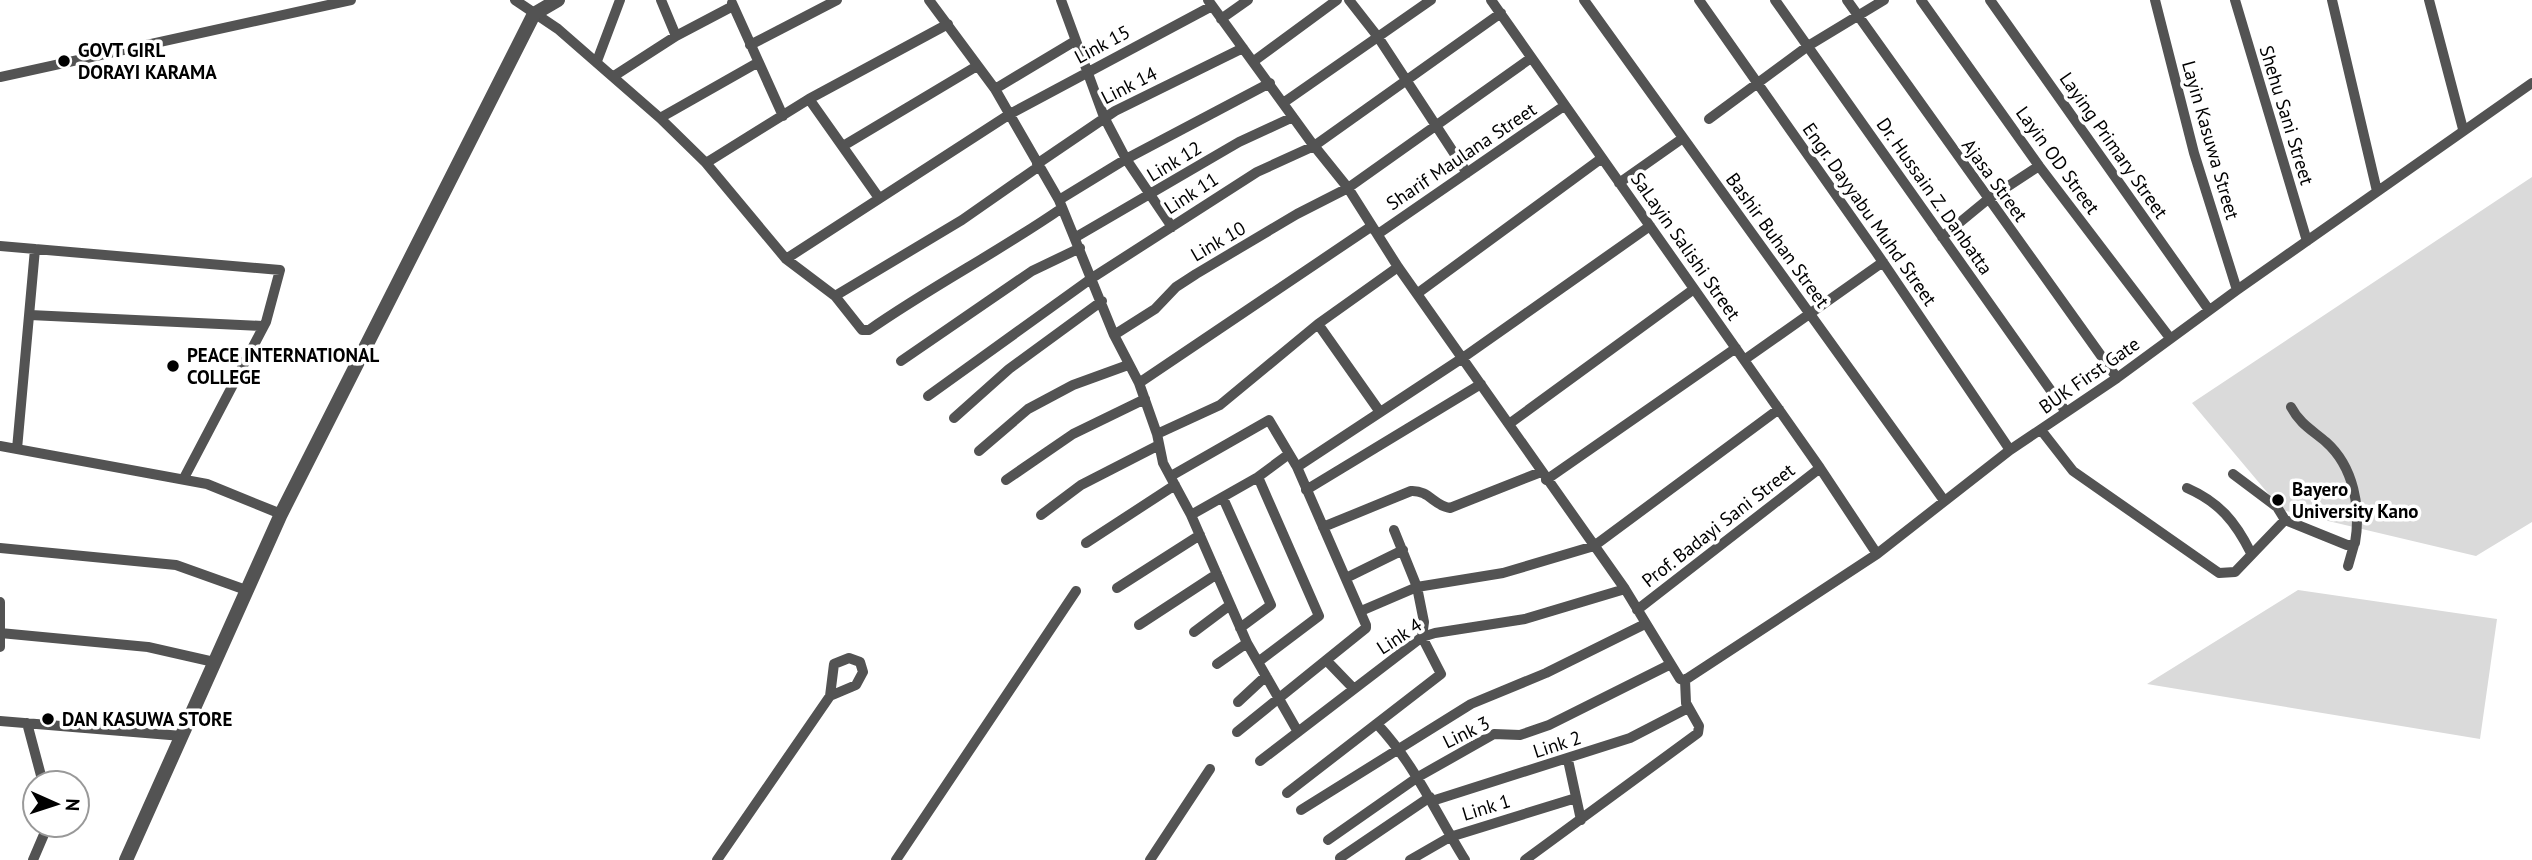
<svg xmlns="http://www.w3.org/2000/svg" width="2532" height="860" viewBox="0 0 2532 860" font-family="'PT Sans',sans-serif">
  <rect width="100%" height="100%" fill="#fff"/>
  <path fill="#dadada" d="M2532 177V522L2476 556 2282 510 2192 403Z
    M2298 590 2497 619 2480 739 2147 684Z"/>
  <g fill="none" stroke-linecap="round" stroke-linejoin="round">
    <path stroke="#535353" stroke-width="10" d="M515 0 558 29 660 118 706 163 786 259 835 296 862 330H869C932 286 1000 251 1062 208
      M661 0 676 36
      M929 0 995 89 1059 200 1114 335 1139 383 1157 434 1163 463 1191 515 1247 643 1298 732
      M1061 0 1104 117 1126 159 1172 227
      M1208 0 1311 142 1348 188 1398 267 1625 589 1680 679 1685 680 1877 554 2010 450 2117 378 2237 290 2532 83
      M1349 0 1378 37 1467 173
      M1491 0 1820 468 1877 554
      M1584 0 1943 499
      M1699 0 1876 252 2010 450
      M1775 0 2066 412
      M1847 0 2117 378
      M1921 0 2039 166 2170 338
      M1990 0 2209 310
      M2155 0 2194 153 2237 290
      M2235 0 2307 241
      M2332 0 2377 191
      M2429 0 2463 129
      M732 3 783 116
      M1221 19 1248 0
      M750 45 837 0
      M597 61 620 0
      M1254 61 1337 0
      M614 76 676 36 733 6
      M0 77 351 0
      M995 89 1075 41
      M809 99 879 198
      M1283 103 1431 0
      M660 118 757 63
      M1709 119 1808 46 1884 0
      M843 146 977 66
      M706 163 809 99 948 24
      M1037 164 1115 111 1243 48
      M1619 183 1683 138
      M1059 200 1126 159 1270 83
      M1378 234 1564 106
      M1076 237 1239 142 1293 117
      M1942 237 1987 200 2039 166
      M0 246 280 270 266 322 184 478
      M786 259 1010 114 1212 6
      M1418 293 1602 158
      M835 296 962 220 1038 167
      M30 315 263 326
      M1318 324 1380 412
      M1114 335 1155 309 1176 287 1196 274 1297 214 1348 188 1531 58
      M1744 360 1883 262
      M901 361 1032 271 1080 248
      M1139 383 1372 226
      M928 396 1092 278 1257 172 1314 146 1501 13
      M954 418 1009 369 1102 301
      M1509 424 1694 289
      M2041 430 2073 471 2219 573 2235 572 2285 520 2347 545 2355 543C2361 508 2354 467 2326 442 2312 430 2300 424 2291 407
      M1157 434 1220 405 1318 324 1398 267
      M0 446 207 484 281 514
      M17 449 35 249
      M979 451 1028 409 1073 385 1128 365
      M1297 467 1464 357 1650 226
      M2233 474 2277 507 2285 520
      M1171 476 1269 420 1297 467 1366 625V628L1237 732
      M1006 480 1073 434 1145 399
      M1546 480 1736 348
      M2187 488C2219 502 2235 521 2251 553
      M1306 490 1481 384
      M1223 498 1271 605 1240 628
      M1041 515 1081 485 1159 445
      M1191 515 1258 477 1289 454
      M1323 527 1411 491C1429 490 1434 506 1450 508L1541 472
      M1086 543 1175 485
      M0 548 176 565 246 590
      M2348 566 2354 545
      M1346 578 1403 550
      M1117 588 1200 535
      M0 602V647
      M1637 610 1820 468
      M1361 611 1417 587 1503 573 1594 546 1779 409
      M1139 625 1217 574
      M1194 632 1230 605
      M0 633 148 647 214 662
      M1327 661 1354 689
      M1258 662 1319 616 1258 477
      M1217 664 1247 643
      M1238 702 1266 676
      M0 721 182 736
      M27 723 43 783
      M1378 725C1415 765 1436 813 1465 860
      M1568 760 1581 820
      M1260 761 1422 637 1435 633 1525 619 1625 589
      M1287 793 1441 674 1422 637 1424 622 1417 587 1394 530
      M1432 801 1630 738 1688 708
      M1301 810 1471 704 1546 673 1645 624
      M1328 840 1418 777 1494 734 1520 735 1549 725 1669 665
      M1340 858 1430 797
      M33 860 48 825
      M717 860 830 696 856 685 863 672 860 662 849 658 834 664 830 696
      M896 860 1076 591
      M1150 860 1210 769
      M1410 860 1450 837 1576 798
      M1525 860 1698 733 1699 726 1686 703 1685 680"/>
    <path stroke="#535353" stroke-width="14" d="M126 860 281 514 534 14 558 0"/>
  </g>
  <g fill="#000" stroke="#fff" stroke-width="2.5">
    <circle cx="64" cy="61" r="7"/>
    <circle cx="173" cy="366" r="7"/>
    <circle cx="2278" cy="500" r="7"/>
    <circle cx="48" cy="719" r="7"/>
  </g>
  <g text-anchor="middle" stroke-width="7" stroke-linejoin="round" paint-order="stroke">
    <g font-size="19" fill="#000" stroke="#fff">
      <text transform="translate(1102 44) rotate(-28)" y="7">Link 15</text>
      <text transform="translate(1129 85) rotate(-27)" y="7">Link 14</text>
      <text transform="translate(2287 115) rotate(73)" y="7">Shehu Sani Street</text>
      <text transform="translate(2211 140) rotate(74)" y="7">Layin Kasuwa Street</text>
      <text transform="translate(2114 145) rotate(55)" y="7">Laying Primary Street</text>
      <text transform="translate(1461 156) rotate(-34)" y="7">Sharif Maulana Street</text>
      <text transform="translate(2058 160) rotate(54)" y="7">Layin OD Street</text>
      <text transform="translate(1174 161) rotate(-31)" y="7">Link 12</text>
      <text transform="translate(1995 180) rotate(54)" y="7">Ajasa Street</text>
      <text transform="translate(1191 193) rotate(-33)" y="7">Link 11</text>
      <text transform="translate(1935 196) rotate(55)" y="7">Dr. Hussain Z. Danbatta</text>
      <text transform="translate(1870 214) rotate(55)" y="7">Engr. Dayyabu Muhd Street</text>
      <text transform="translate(1778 240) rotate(54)" y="7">Bashir Buhan Street</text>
      <text transform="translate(1218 241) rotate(-30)" y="7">Link 10</text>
      <text transform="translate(1686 246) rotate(55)" y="7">SaLayin Salishi Street</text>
      <text transform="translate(2089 375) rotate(-35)" y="7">BUK First Gate</text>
      <text transform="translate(1718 525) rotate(-38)" y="7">Prof. Badayi Sani Street</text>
      <text transform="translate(1399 636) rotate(-33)" y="7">Link 4</text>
      <text transform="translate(1466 732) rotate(-26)" y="7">Link 3</text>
      <text transform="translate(1557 744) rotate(-18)" y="7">Link 2</text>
      <text transform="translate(1486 807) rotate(-17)" y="7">Link 1</text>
    </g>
    <g font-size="19" font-weight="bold" fill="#000" stroke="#fff" text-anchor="start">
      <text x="78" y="57">GOVT GIRL<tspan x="78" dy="22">DORAYI KARAMA</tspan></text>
      <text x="187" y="362">PEACE INTERNATIONAL<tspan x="187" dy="22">COLLEGE</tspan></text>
      <text x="2292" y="496">Bayero<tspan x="2292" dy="22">University Kano</tspan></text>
      <text x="62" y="726">DAN KASUWA STORE</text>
    </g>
  </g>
  <g transform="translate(56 804) rotate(93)"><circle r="33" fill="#ffffff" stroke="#999999" stroke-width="2"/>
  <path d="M0-5L12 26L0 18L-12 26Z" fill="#000000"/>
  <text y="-10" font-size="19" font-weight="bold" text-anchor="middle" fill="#000000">N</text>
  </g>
</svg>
